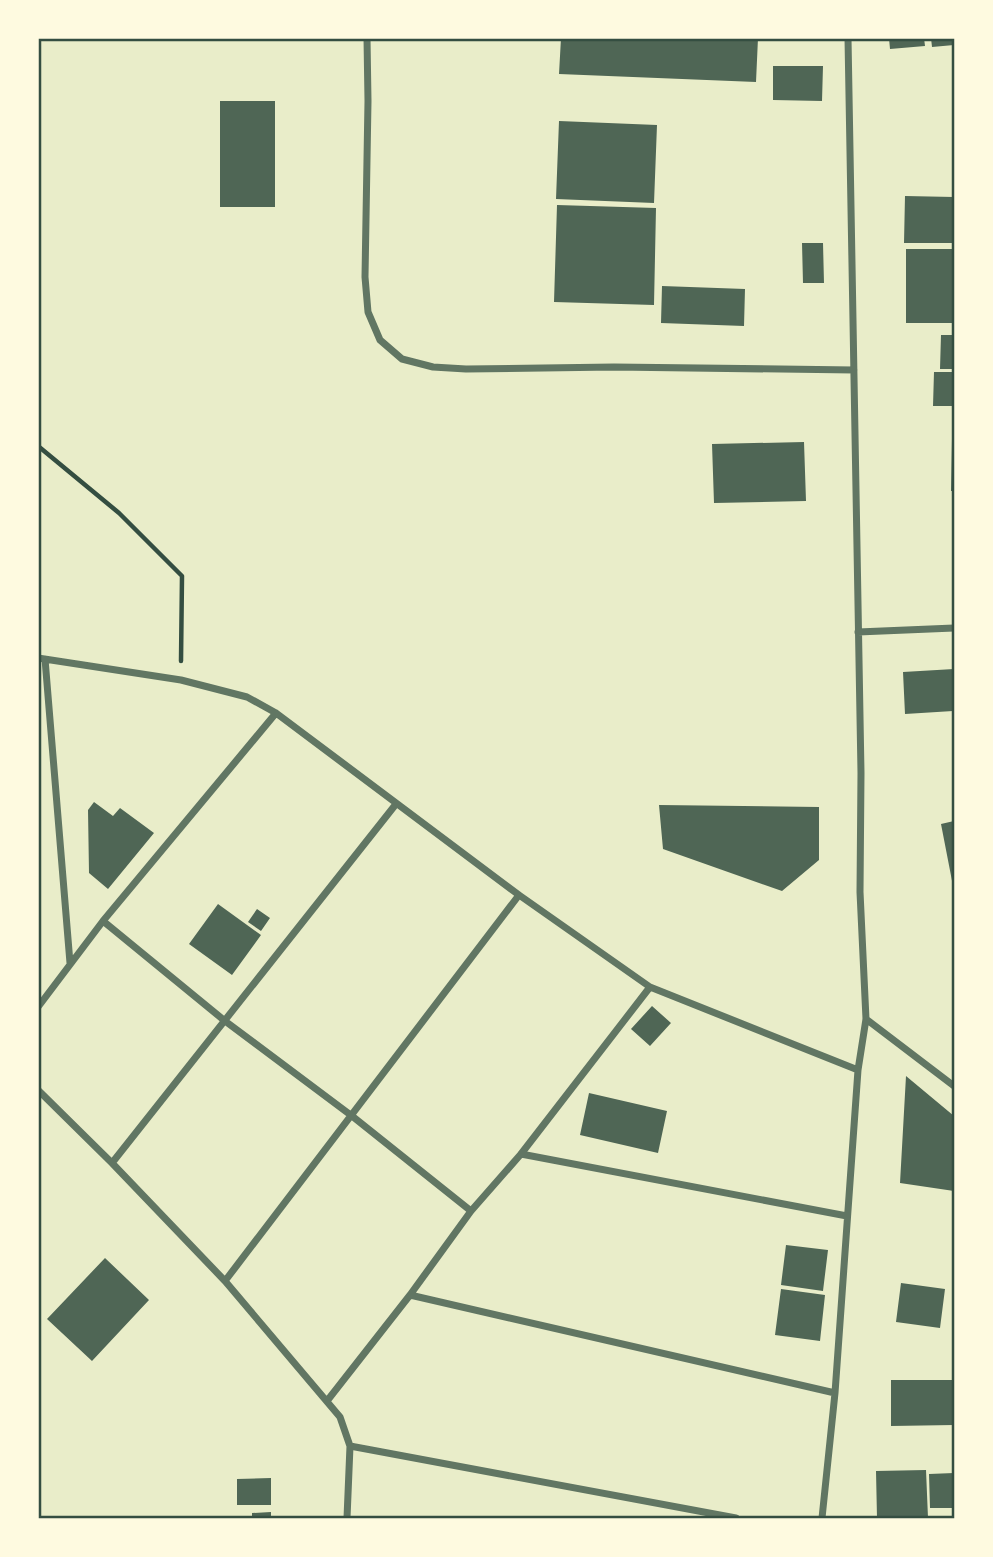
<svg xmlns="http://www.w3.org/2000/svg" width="993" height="1557" viewBox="0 0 993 1557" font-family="'Work Sans',sans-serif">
  <rect width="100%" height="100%" fill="#e9edc9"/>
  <path fill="#4f6655" d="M561 38H758L756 82 559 74Z
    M889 38H924L925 46 890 49Z
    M931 38H954V45L932 47Z
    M773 66H823L822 101 773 100Z
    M220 101H275V207H220Z
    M559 121 657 125 654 203 556 199Z
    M905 196 954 197V243H904Z
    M557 205 656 208 654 305 554 302Z
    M802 243H823L824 283H803Z
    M906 249H954V323H906Z
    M662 286 745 289 744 326 661 323Z
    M941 335H954V369H940Z
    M934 372H954V406H933Z
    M952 439 954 440V491H951Z
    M804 442 806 501 714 503 712 444Z
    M954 669V688H952L953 711 905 714 903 672Z
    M94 802 113 816 120 808 154 833 108 889 89 873 88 810Z
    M659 805 819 807V860L782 891 663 849Z
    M954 821V885L953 886 941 824Z
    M218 904 261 935 232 975 189 944Z
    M257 909 270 918 261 931 248 922Z
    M652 1006 671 1023 650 1046 631 1029Z
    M906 1076 954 1116V1191L900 1183Z
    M589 1093 667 1111 658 1153 580 1135Z
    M786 1245 828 1250 823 1291 781 1285Z
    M105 1258 149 1300 92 1361 47 1319Z
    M901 1283 945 1289 940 1328 896 1322Z
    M781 1289 825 1295 820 1341 775 1335Z
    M891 1380H954V1425L891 1426Z
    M926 1470 928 1518H877L876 1471Z
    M954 1473V1508H930L929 1474Z
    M271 1478V1505H237V1479Z
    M271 1512V1518H252V1513Z"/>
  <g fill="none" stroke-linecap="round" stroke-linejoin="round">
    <path stroke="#344e41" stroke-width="4.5" d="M38 446 119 513 182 576 181 661"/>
    <path stroke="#617663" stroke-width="7" d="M367 38 368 101 365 277 368 312 380 340 402 359 433 367 466 369 614 367 854 370
      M858 632 954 628
      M38 658 181 680 247 697 276 713 519 895 650 987 858 1070
      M45 659 70 963
      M103 921 225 1021 352 1116 471 1211
      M38 1007 103 921 276 713
      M866 1019 954 1086
      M38 1090 112 1163 225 1281 340 1417 350 1446 347 1518
      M521 1154 847 1216
      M112 1163 396 804
      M225 1281 519 895
      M410 1295 835 1393
      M327 1401 410 1295 471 1211 521 1154 650 987
      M350 1446 736 1518
      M822 1518 835 1393 858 1070 866 1019 860 892 861 773 848 38"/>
  </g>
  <rect width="993" height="1557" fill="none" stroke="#fefae0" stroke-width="80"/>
  <rect x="40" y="40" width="913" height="1477" fill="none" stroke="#344e41" stroke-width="2.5"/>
</svg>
